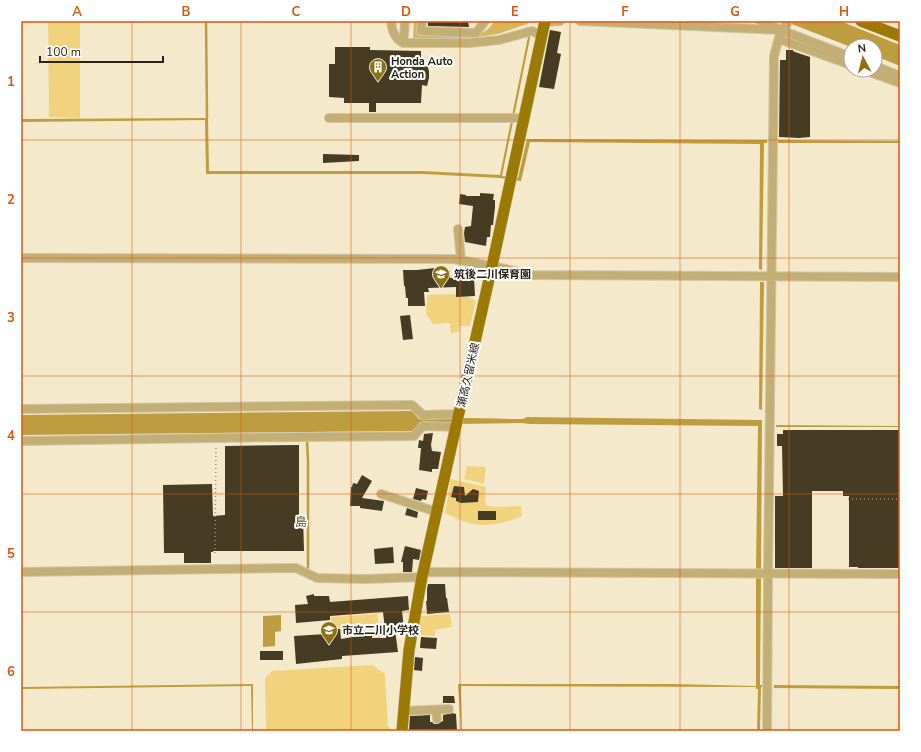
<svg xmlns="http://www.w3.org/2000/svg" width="921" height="752" viewBox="0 0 921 752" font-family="'Nunito Sans','Noto Sans JP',sans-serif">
  <rect width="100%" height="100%" fill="#f5e9cb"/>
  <path fill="#f1d37e" d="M48 21H80V118L49 117Z
    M463 294 476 301 470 326H460L459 332 451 333 450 323 433 324 426 314 427 295Z
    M467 466 486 467 484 484 464 479Z
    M451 479 486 487 485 500 487 506 496 507 521 506 522 516C508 522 491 527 475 524 464 523 454 517 445 513Z
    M377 614 380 638 376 639 375 637H373L371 632 341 635 340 628H332L331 617Z
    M450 614 452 627 435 630V636L418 635 421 616Z
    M372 665 385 674 388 726 393 731H266L265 678 272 671Z"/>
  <path fill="#d6b65a" d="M414 21H417V35H479L488 29 495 21H529L527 24 498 34 470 38H413Z"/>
  <path fill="#bd9d3f" d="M784 21H840L900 45V66L875 56V46H851V47Z
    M529 32 531 33 502 176 518 178 527 139 767 140V143H764L762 270 759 269 760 144 530 142 521 181 500 178 424 174H206L205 120 21 122V119L208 118 209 171H422L500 175Z
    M776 140 900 141V143H776Z
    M760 282H764L762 410 759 409Z
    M412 411 419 419C454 417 488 419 523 419L527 417 762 420 761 569H756L758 426 530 424 522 423 454 424 451 423 419 424 412 431 21 435V415Z
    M776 425 900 426V427H776Z
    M756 578H761L760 685H762V687H761L760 731H757L758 689H756V687L461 686 462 731H461L458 684H673L756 686Z
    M281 615V631L275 632V646L263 647V616Z
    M253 684V731H252L251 686 21 689V687Z
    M774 685 900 686V689L774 688Z"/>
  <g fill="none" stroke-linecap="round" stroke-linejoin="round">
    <path stroke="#bd9d3f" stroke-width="2.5" d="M206 21 207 118
      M307 440 308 462V572"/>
  </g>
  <path fill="#463c23" d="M428 21H468L469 27 428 26Z
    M550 30 561 32 557 53 561 54 554 89 539 87Z
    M335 47H370V50L421 51V65H427L429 71V78L427 86 422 85 421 103H376V112H369V103H344V98L329 97V64H335Z
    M786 50H793V51L795 52 810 57V137L799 138 779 137 780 60H786Z
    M323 154 359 155V161L323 163Z
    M480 193 494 194 493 200H495V207L493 225H491L490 237H487L486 246 465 242 464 233 465 227 471 226 473 206 459 204 460 194 466 195V196H480Z
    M435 268 440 269 447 272 450 271V278L474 277 475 296 456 297V287L428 288 429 292H424L425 306H408V298H406L405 286H404L403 270H417Z
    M410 315 413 339 403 340 400 316Z
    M783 430H900V568H858V567H849V496H843V491H812V568H775V496H783L782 446H777V434H783Z
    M433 433 431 445 432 451 441 452 438 469H432V472L419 470 421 448H418L419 440 423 441 424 434Z
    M299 445V515H303L304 551H213V552H211V563H184V553H164L163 485 212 484 213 516 225 515V446Z
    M362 475 372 481 362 498 384 501 382 511 360 508V506H350L351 487H352L353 483 357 484Z
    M454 486 464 487 465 496 473 489 479 491 478 502 461 503 456 501V498L451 497Z
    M416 488 428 491 426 500 422 499 421 501 413 499Z
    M407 508 418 512 417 518 405 515Z
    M478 511H496V520H478Z
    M405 546 421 550 419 560 413 559 412 572H403V562H401Z
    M393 547 394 563 375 564 374 549Z
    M428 584H445L446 598H447L449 612 427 614 426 601H427V589Z
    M314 594V596H329L330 602 408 596 409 610 402 611 404 629 395 630 398 652 342 656V659L296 664 294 636 326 634V630L340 629 341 639 353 637 372 635V638H386L383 612 330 616V620L296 623 295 605 308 604 306 596Z
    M421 637 437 638 436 649 420 648Z
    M260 651H283V660H260Z
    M415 657 423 658 422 671 414 670Z
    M443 696H454L455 703H443Z
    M452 713 456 714 457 731H409L410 716 430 715V722H432L434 724H437L443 721V715Z"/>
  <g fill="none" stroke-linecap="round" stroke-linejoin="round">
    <g stroke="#d0c5ab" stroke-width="10">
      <path id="minor" d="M391 21C392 30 394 38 403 43H469L499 40 532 31 542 36
        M422 21 421 31 476 33 485 21
        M580 21 781 30
        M760 21 781 30 851 57
        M545 22 560 21
        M404 36 405 21
        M779 39 851 65
        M875 66 900 76
        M864 70 900 83
        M329 118H524
        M458 229 461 260
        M21 258 454 259 492 266 533 275 900 277
        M21 409 412 405 423 415 459 414
        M21 441 216 438 414 436 423 426 456 427
        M381 494 437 512
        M21 572 296 568 317 578 366 579 422 577
        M423 572 900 574
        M436 710 437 719
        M404 711 449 709
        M767 731 768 574 774 56 781 30 787 24 788 21"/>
    </g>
    <g stroke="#d0c5ab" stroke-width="12">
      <path id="major" d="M861 21 900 36
        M402 731 409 650 422 577 492 266 545 21"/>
    </g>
    <path stroke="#988f79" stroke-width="1.5" stroke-dasharray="1 3" stroke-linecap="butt" d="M848 499H900
      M215 553 216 445"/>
    <use href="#minor" stroke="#c3ae74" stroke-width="8"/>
    <use href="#major" stroke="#9b7a04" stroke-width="11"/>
  </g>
  <path fill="none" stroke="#de560d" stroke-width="1" stroke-opacity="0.55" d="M132 21V731M241 21V731M351 21V731M460 21V731M570 21V731M680 21V731M789 21V731M21 140H900M21 258H900M21 376H900M21 494H900M21 612H900"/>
  <defs>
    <g id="building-pin" transform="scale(0.9)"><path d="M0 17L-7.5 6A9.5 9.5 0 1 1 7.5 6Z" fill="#8c7012" stroke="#fff"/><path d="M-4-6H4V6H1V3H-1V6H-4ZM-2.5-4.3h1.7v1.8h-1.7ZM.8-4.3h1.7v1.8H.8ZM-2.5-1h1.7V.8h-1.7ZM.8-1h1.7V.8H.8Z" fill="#fff"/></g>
    <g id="school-pin" transform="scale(0.9)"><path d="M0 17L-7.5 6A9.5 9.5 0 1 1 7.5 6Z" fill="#8c7012" stroke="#fff"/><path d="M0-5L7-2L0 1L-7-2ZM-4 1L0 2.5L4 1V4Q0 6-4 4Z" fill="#fff"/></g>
  </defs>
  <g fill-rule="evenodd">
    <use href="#building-pin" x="378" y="67"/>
    <use href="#school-pin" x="441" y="274"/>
    <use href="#school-pin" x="329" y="630"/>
  </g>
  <g text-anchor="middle" stroke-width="4" stroke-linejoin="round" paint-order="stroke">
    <g font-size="11" font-weight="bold" fill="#282318" stroke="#fff" text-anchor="start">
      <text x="391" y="65">Honda Auto<tspan x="391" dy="13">Action</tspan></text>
      <text x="454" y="278">筑後二川保育園</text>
      <text x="342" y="634">市立二川小学校</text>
    </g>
    <g font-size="11" fill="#282318" stroke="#fff">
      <text transform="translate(468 375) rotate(-77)" y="4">瀬高久留米線</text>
    </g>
    <g font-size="12" fill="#655216" stroke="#fff">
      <text x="301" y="526">島</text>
    </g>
  </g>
  <rect width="921" height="752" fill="none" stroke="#ffffff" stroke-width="44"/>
  <g transform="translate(863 58) rotate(353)"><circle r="19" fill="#ffffff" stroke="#a9a7a3"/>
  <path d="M0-3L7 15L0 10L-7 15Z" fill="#8c7012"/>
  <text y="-6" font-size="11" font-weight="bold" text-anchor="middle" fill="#282318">N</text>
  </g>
  <path d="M40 56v6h123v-6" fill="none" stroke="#282318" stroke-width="2"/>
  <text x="46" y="56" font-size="12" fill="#282318" stroke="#ffffff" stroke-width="3" paint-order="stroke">100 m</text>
  <rect x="22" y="22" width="877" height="708" fill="none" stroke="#de560d" stroke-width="1.5"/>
  <g font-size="13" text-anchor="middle" font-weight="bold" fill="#de560d">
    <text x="77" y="16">A</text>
    <text x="186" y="16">B</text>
    <text x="296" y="16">C</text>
    <text x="406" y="16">D</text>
    <text x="515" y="16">E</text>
    <text x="625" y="16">F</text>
    <text x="735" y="16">G</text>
    <text x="844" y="16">H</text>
    <text x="11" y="86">1</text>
    <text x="11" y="204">2</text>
    <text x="11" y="322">3</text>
    <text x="11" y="440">4</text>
    <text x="11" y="558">5</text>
    <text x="11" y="676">6</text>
  </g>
</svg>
